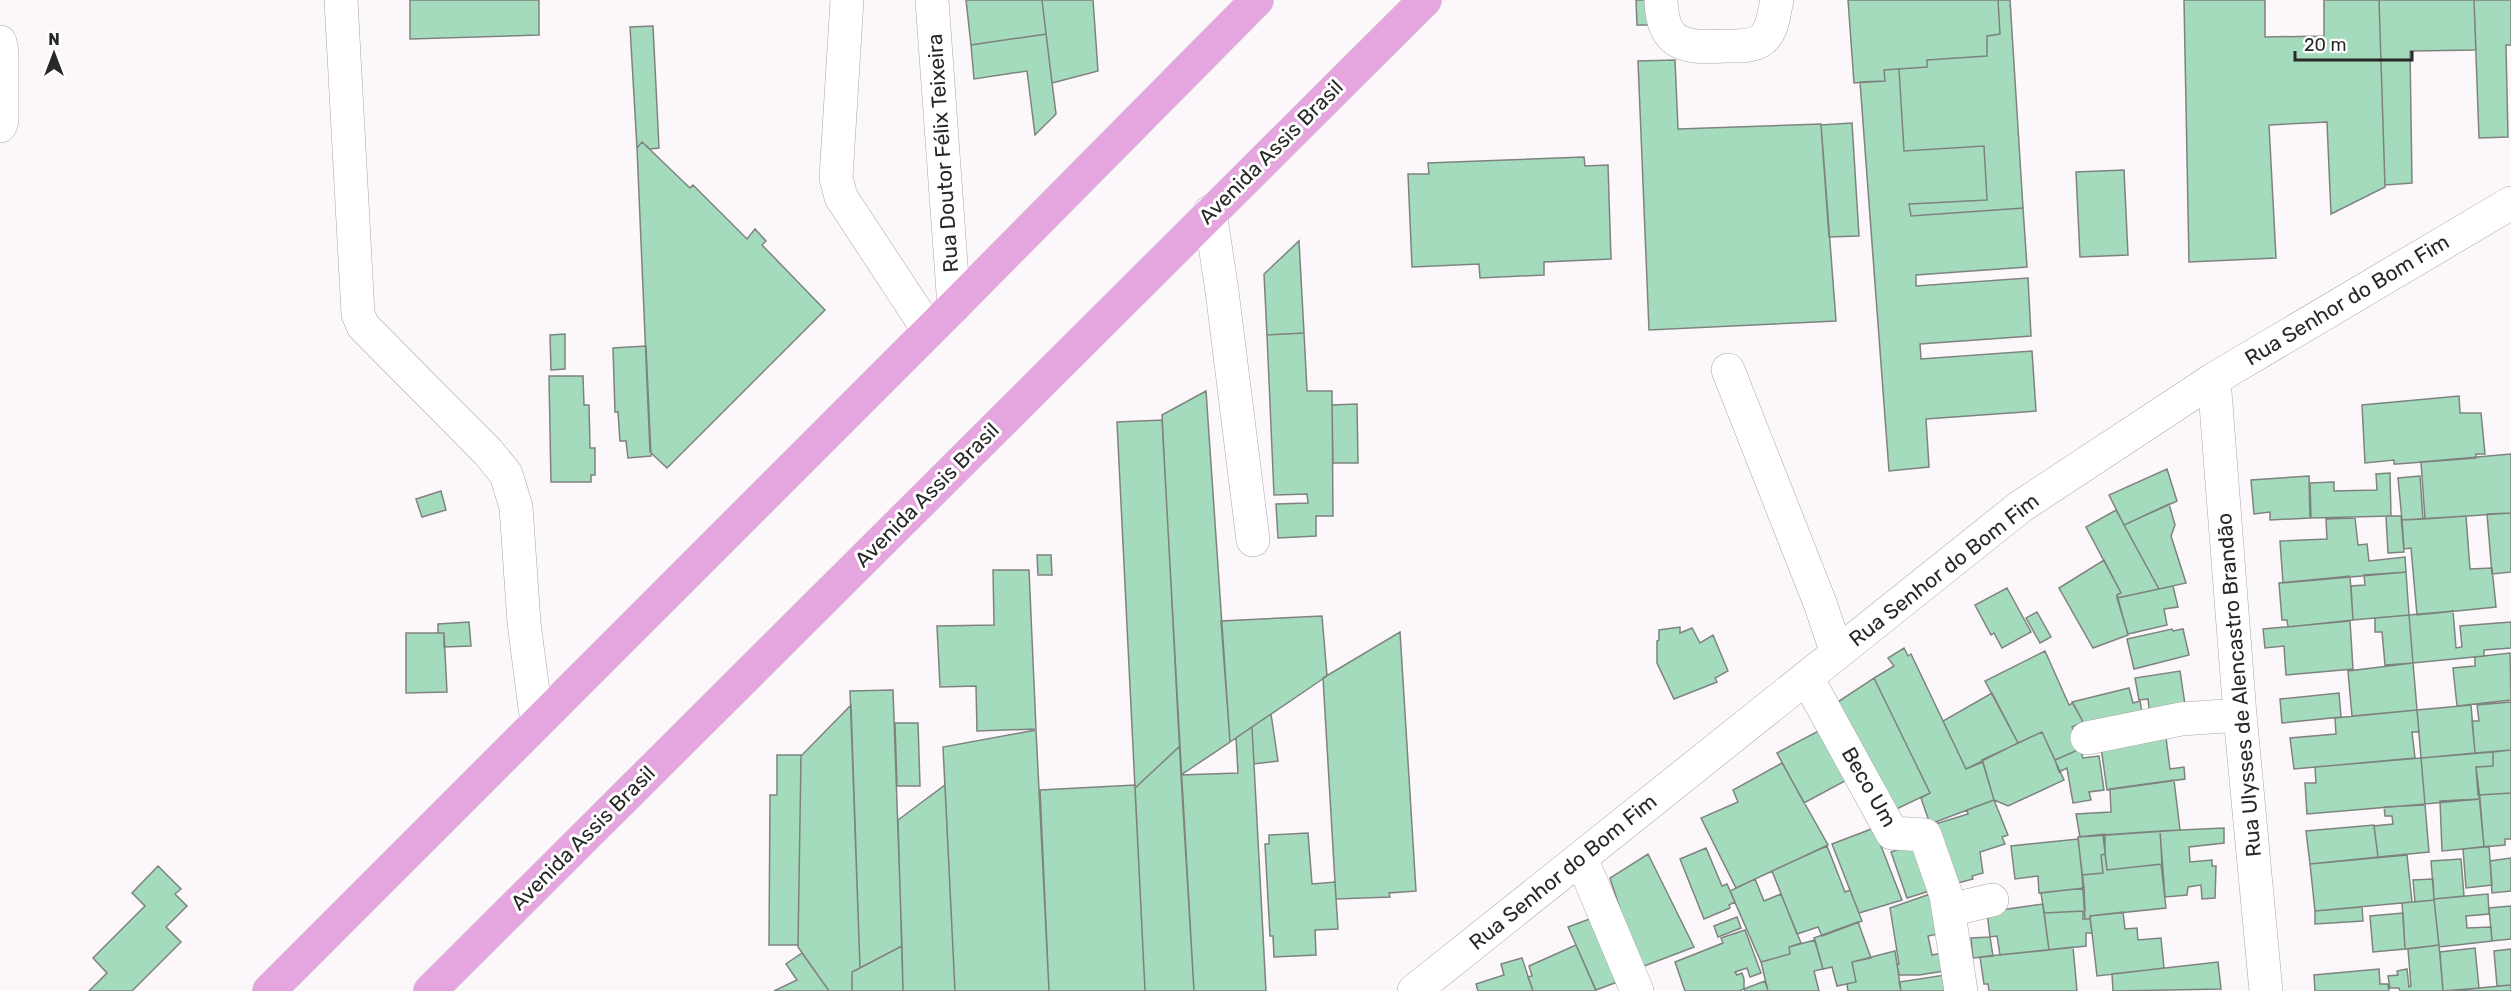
<svg xmlns="http://www.w3.org/2000/svg" width="2511" height="991" viewBox="0 0 2511 991" font-family="Rubik,sans-serif">
  <rect width="100%" height="100%" fill="#fbf7fa"/>
  <path fill="#a5dbbd" stroke="#7f8380" stroke-width="1.5" d="M410 0H539V35L410 39Z
    M966 0H1042L1046 34 971 45Z
    M1042 0H1093L1098 71 1052 83Z
    M1636 0H1652L1653 25H1637Z
    M1848 0H1998L2000 34 1987 36V56L1927 60V67L1884 70 1885 81 1854 83Z
    M1998 0H2010L2023 208 1911 216 1909 204 1987 200 1984 146 1904 151 1899 69 1927 67V60L1987 56V36L2000 34Z
    M2184 0H2265V37L2324 36V0H2379L2385 187 2331 214 2327 122 2269 125 2276 258 2189 262Z
    M2379 0H2474L2476 50 2410 51 2412 183 2385 185Z
    M2474 0H2511V45H2506L2508 137 2479 138Z
    M653 26 659 148 650 149 642 142 637 148 630 27Z
    M1046 34 1056 114 1035 135 1027 71 974 79 971 45Z
    M1675 60 1678 129 1821 124 1836 321 1649 330 1638 61Z
    M1899 69 1904 151 1984 146 1987 200 1909 204 1911 216 2023 208 2027 267 1916 275V286L2028 278 2031 336 1920 344 1921 359 2032 351 2036 411 1926 419 1929 467 1889 471 1860 82 1885 81 1884 70Z
    M1852 123 1859 236 1829 237 1821 125Z
    M642 142 690 188 693 185 747 239 755 229 766 241 762 245 825 310 667 468 650 452 637 148Z
    M1584 157 1585 166 1608 165 1611 259 1544 262V275L1480 278 1479 264 1412 267 1408 174H1429L1428 163Z
    M2124 170 2128 255 2080 257 2076 172Z
    M1299 241 1304 333 1267 335 1264 274Z
    M1304 333 1307 391H1332L1333 516H1316V536L1278 538 1276 504 1308 503 1307 494 1274 495 1267 335Z
    M565 334V369L551 370 550 335Z
    M646 346 651 456 628 458 626 441H620L618 412H615L613 348Z
    M549 376H583L584 405H589L590 448H595V475H591V482H551Z
    M1206 391 1230 742 1181 775 1162 415Z
    M2459 396 2460 413H2481L2485 454H2476V458L2397 464H2394V460L2365 463 2362 405Z
    M1357 404 1358 463H1333L1332 405Z
    M1162 420 1180 746 1135 788 1117 422Z
    M2511 454V513L2425 519 2421 462Z
    M2167 469 2177 501 2124 525 2109 495Z
    M2390 473 2391 516 2311 518 2310 483 2334 482V491L2377 490 2376 474Z
    M2309 476 2310 518 2270 520V512L2254 514 2251 480Z
    M2420 476 2423 519 2402 520 2398 478Z
    M441 491 446 510 422 517 416 499Z
    M2169 504 2175 525 2171 536 2186 583 2159 589 2124 525Z
    M2116 510 2124 525 2159 589 2117 598V595L2121 593 2086 527Z
    M2511 513V572L2492 574 2487 514Z
    M2386 516H2401L2404 552 2388 553Z
    M2466 516 2470 569 2492 568 2496 607 2417 615 2411 548 2404 549 2402 520Z
    M2355 518 2358 545 2367 544 2369 561 2405 557 2406 572 2283 583 2280 541 2327 539 2326 519Z
    M1037 555H1051L1052 575H1038Z
    M2104 560 2121 593 2117 595 2128 635 2093 648 2059 588Z
    M993 570H1029L1036 729 977 731 976 686 940 687 937 626 994 625Z
    M2406 572 2409 615 2353 620 2351 586 2365 585 2364 575Z
    M2350 576 2353 620 2288 627 2287 620H2282L2279 583Z
    M2173 586 2178 607 2164 609 2167 625 2128 634 2117 598Z
    M2007 588 2031 632 2002 648 1994 633 1991 635 1975 605Z
    M2453 611 2456 648 2462 647 2460 626 2511 622V648L2484 650V656L2413 663 2409 615Z
    M2037 612 2051 637 2040 643 2026 618Z
    M2409 615 2413 663 2385 665 2382 632H2375V618Z
    M1322 616 1327 676 1230 742 1221 621Z
    M2350 621 2353 669 2286 675 2284 646 2265 648 2263 629Z
    M469 622 471 646 444 647V633H438V624Z
    M1680 627V633L1692 628 1700 643 1713 635 1728 671 1715 678 1717 682 1674 699 1657 663V641L1659 640V630Z
    M2172 629 2173 631 2183 629 2189 655 2134 669 2127 639Z
    M1400 632 1416 891 1389 893 1390 897 1336 899 1323 678Z
    M406 633H444L447 692 406 693Z
    M1904 648 1908 656 1911 654 1966 769 1983 762 1994 800 1930 824 1921 798 1930 793 1874 678 1894 666 1888 658Z
    M2045 651 2069 705 2073 703 2083 722 2072 727 2080 749 2055 760 2042 732 2018 743 1985 681Z
    M2510 653 2511 700 2457 706 2453 668 2475 666V657Z
    M2413 663 2417 710 2352 716 2348 671Z
    M2180 671 2186 711 2150 716 2148 699 2139 700 2135 678Z
    M1874 678 1930 793 1886 814 1827 709Z
    M2129 688 2133 703 2140 701 2142 714 2091 736 2072 702Z
    M893 690 902 946 860 968 850 691Z
    M1992 693 2018 743 1966 769 1943 721Z
    M2339 693 2341 717 2282 723 2280 699Z
    M2511 702V750L2475 753 2472 721H2479L2477 705Z
    M851 705 860 968 852 972V991H829L798 947 801 756Z
    M2471 705 2475 753 2421 758 2417 710Z
    M2417 710 2419 732H2412L2415 758 2294 769 2290 738 2336 734 2335 718Z
    M1271 714 1278 761 1254 764 1252 727Z
    M895 723H918L920 786H897Z
    M1828 726 1856 775 1804 803 1777 753Z
    M1252 727 1266 991H1194L1181 775 1238 773 1236 738Z
    M1036 730 1049 991H955L943 747Z
    M2165 730 2170 769 2184 767 2185 779 2107 790 2100 740Z
    M2042 732 2064 780 2008 806 1994 800 1982 760Z
    M1180 746 1194 991H1145L1135 788Z
    M2080 749 2083 758 2099 756 2104 790 2089 792 2091 800 2073 803 2067 768 2059 772 2055 760Z
    M2511 750V793L2478 795 2476 767 2493 766V752Z
    M2493 752V766L2476 767 2480 799 2425 804 2421 758Z
    M777 755H801L798 945H769L770 795H777Z
    M2421 758 2425 804 2307 814 2305 783H2316L2315 767Z
    M1782 763 1828 845 1736 888 1701 818 1738 802 1733 790Z
    M2174 780 2180 830 2080 837 2076 814 2111 812 2110 789Z
    M945 785 955 991H903L898 820Z
    M1135 785 1145 991H1049L1040 790Z
    M2511 793V839H2505V845L2484 847 2479 795Z
    M2480 799 2484 847 2442 851 2440 801Z
    M1994 800 2008 835 2002 837 2005 844 1980 852 1983 873 1972 876 1973 879 1950 885 1932 825 1968 814 1967 810Z
    M2425 805 2429 852 2378 857 2374 826 2393 824 2392 816H2385L2384 807Z
    M2374 825 2378 857 2310 864 2306 831Z
    M1874 828 1902 900 1859 913 1832 844Z
    M2224 828V843L2189 847 2190 862 2212 860V866H2216L2215 898 2202 899 2201 885 2188 887 2187 895 2165 897 2160 831Z
    M2160 831 2162 864 2107 870 2103 835Z
    M1308 833 1312 884 1335 882 1338 929 1315 930 1316 955 1274 957 1273 936H1270L1265 844H1269V835Z
    M2105 834V854L2101 855 2103 873 2082 875 2078 837Z
    M2078 839 2084 888 2039 893 2038 876 2015 879 2011 846Z
    M1920 842 1936 889 1907 898 1891 852Z
    M1827 846 1845 892 1850 890 1862 921 1822 936 1818 927 1797 934 1772 871Z
    M2489 846 2492 885 2466 888 2463 849Z
    M1706 848 1722 886 1727 884 1735 902 1729 905 1730 908 1704 919 1680 859Z
    M1648 854 1694 947 1639 968 1610 878Z
    M2105 854 2107 870 2161 864 2166 908 2090 916V919H2085L2082 875 2103 873 2101 855Z
    M2407 855 2412 902 2315 911 2310 864Z
    M2511 858V891L2492 893 2490 861Z
    M2461 859 2464 896 2434 899 2431 861Z
    M158 866 181 889 175 894 187 906 166 927 181 942 132 991H89L107 973 93 958 145 906 132 893Z
    M1755 879 1764 901 1781 894 1801 943 1789 947 1790 954 1761 962 1730 891Z
    M2433 879 2434 900 2415 902 2413 880Z
    M2084 888 2085 911 2044 913 2041 893Z
    M1930 894 1938 934 1928 936 1932 955 1942 953 1944 971 1919 975H1899L1897 965 1899 964 1890 908Z
    M2488 894 2489 914 2466 916 2467 928 2491 927 2492 941 2439 947 2434 899Z
    M2434 900 2439 945 2405 949 2402 903Z
    M2043 904 2049 950 2000 955 1997 936 1990 937 1987 912Z
    M2511 906V939L2492 941 2489 908Z
    M2362 907 2363 921 2315 924V911Z
    M2083 911V919H2090L2092 933H2086V946L2049 950 2044 913Z
    M2123 912 2125 929 2137 928 2138 940 2161 938 2164 968 2097 976 2090 916Z
    M2403 913 2405 949 2373 952 2370 916Z
    M1595 917 1620 981 1596 990 1568 927Z
    M1737 917 1741 928 1718 937 1714 926Z
    M1858 922 1871 958 1852 962 1856 982 1837 986 1832 967 1823 969 1814 938Z
    M1745 930 1761 973 1750 977 1747 968 1735 972 1737 975 1742 973 1744 979V989L1739 991H1685L1675 962 1723 943 1721 938Z
    M1990 937 1993 956 1973 958 1971 938Z
    M1815 940 1823 969 1814 971 1819 991H1768L1761 962 1790 954 1789 947Z
    M1576 945 1596 991H1533L1528 977 1532 976 1529 966Z
    M2439 945 2443 991H2400L2399 988H2390L2388 976 2398 975 2397 971 2407 969 2409 987 2411 986 2408 949Z
    M902 946 903 991H852V972Z
    M2073 947 2077 991H1989L1988 984H1984L1980 957Z
    M2475 948 2479 988 2443 991 2440 952Z
    M2511 949V985L2497 986 2494 951Z
    M1895 951 1901 991H1848L1847 984 1856 982 1852 962Z
    M802 953 829 991H774L797 980 786 964Z
    M1522 958 1533 991H1478L1476 984 1504 975 1501 964Z
    M2218 962 2221 989 2113 991 2112 974Z
    M2379 969 2380 984H2388L2389 991H2315L2314 975Z
    M1945 975 1947 991H1901L1899 982Z
    M1765 981 1768 991H1745L1744 989Z
    M2511 985V991H2455L2479 988Z"/>
  <g fill="none" stroke-linecap="round" stroke-linejoin="round">
    <g stroke="#aaa6a9" stroke-width="34">
      <path id="minor" d="M341 0 358 314 363 326 488 452 506 474 516 507 524 623 537 723
        M847 0 836 178 841 197 929 331
        M932 0 954 306
        M1661 0C1662 48 1687 48 1727 46 1739 46 1753 47 1763 39 1773 30 1774 12 1777 0
        M0 42 2 52V121L0 126
        M1210 212 1222 291 1253 540
        M1728 370 1820 603 1837 653
        M2214 379 2240 715 2266 991
        M1807 678 1892 833 1925 835 1946 895 1961 991
        M2087 738 2181 719 2240 715
        M1581 858 1637 991
        M1949 910 1992 900
        M1414 991 2020 507 2214 379 2511 203"/>
    </g>
    <g stroke="#d4d4d4" stroke-width="34">
      <path id="major" d="M269 991 954 306 1257 0
        M430 991 1425 0"/>
    </g>
    <use href="#minor" stroke="#fff" stroke-width="33"/>
    <use href="#major" stroke="#e5a5df" stroke-width="33"/>
  </g>
  <g text-anchor="middle" stroke-width="6" stroke-linejoin="round" paint-order="stroke">
    <g font-size="21" fill="#292829" stroke="#fff">
      <text transform="translate(1271 152) rotate(-45)" y="7">Avenida Assis Brasil</text>
      <text transform="translate(943 153) rotate(-94)" y="7">Rua Doutor Félix Teixeira</text>
      <text transform="translate(2347 300) rotate(-31)" y="7">Rua Senhor do Bom Fim</text>
      <text transform="translate(927 495) rotate(-45)" y="7">Avenida Assis Brasil</text>
      <text transform="translate(1944 570) rotate(-38)" y="7">Rua Senhor do Bom Fim</text>
      <text transform="translate(2239 685) rotate(-95)" y="7">Rua Ulysses de Alencastro Brandão</text>
      <text transform="translate(1869 787) rotate(60)" y="7">Beco Um</text>
      <text transform="translate(583 838) rotate(-45)" y="7">Avenida Assis Brasil</text>
      <text transform="translate(1563 872) rotate(-39)" y="7">Rua Senhor do Bom Fim</text>
    </g>
  </g>
  <g transform="translate(54 54)" stroke="#ffffff" stroke-width="4.5" paint-order="stroke">
  <path d="M0-4.5L10 22L0 15L-10 22Z" fill="#292829"/>
  <text y="-9" font-size="16" font-weight="bold" text-anchor="middle" fill="#292829">N</text>
  </g>
  <path d="M2295 51v9h117v-9" fill="none" stroke="#292829" stroke-width="3"/>
  <text x="2304" y="51" font-size="18" fill="#292829" stroke="#ffffff" stroke-width="4.5" paint-order="stroke">20 m</text>
</svg>
